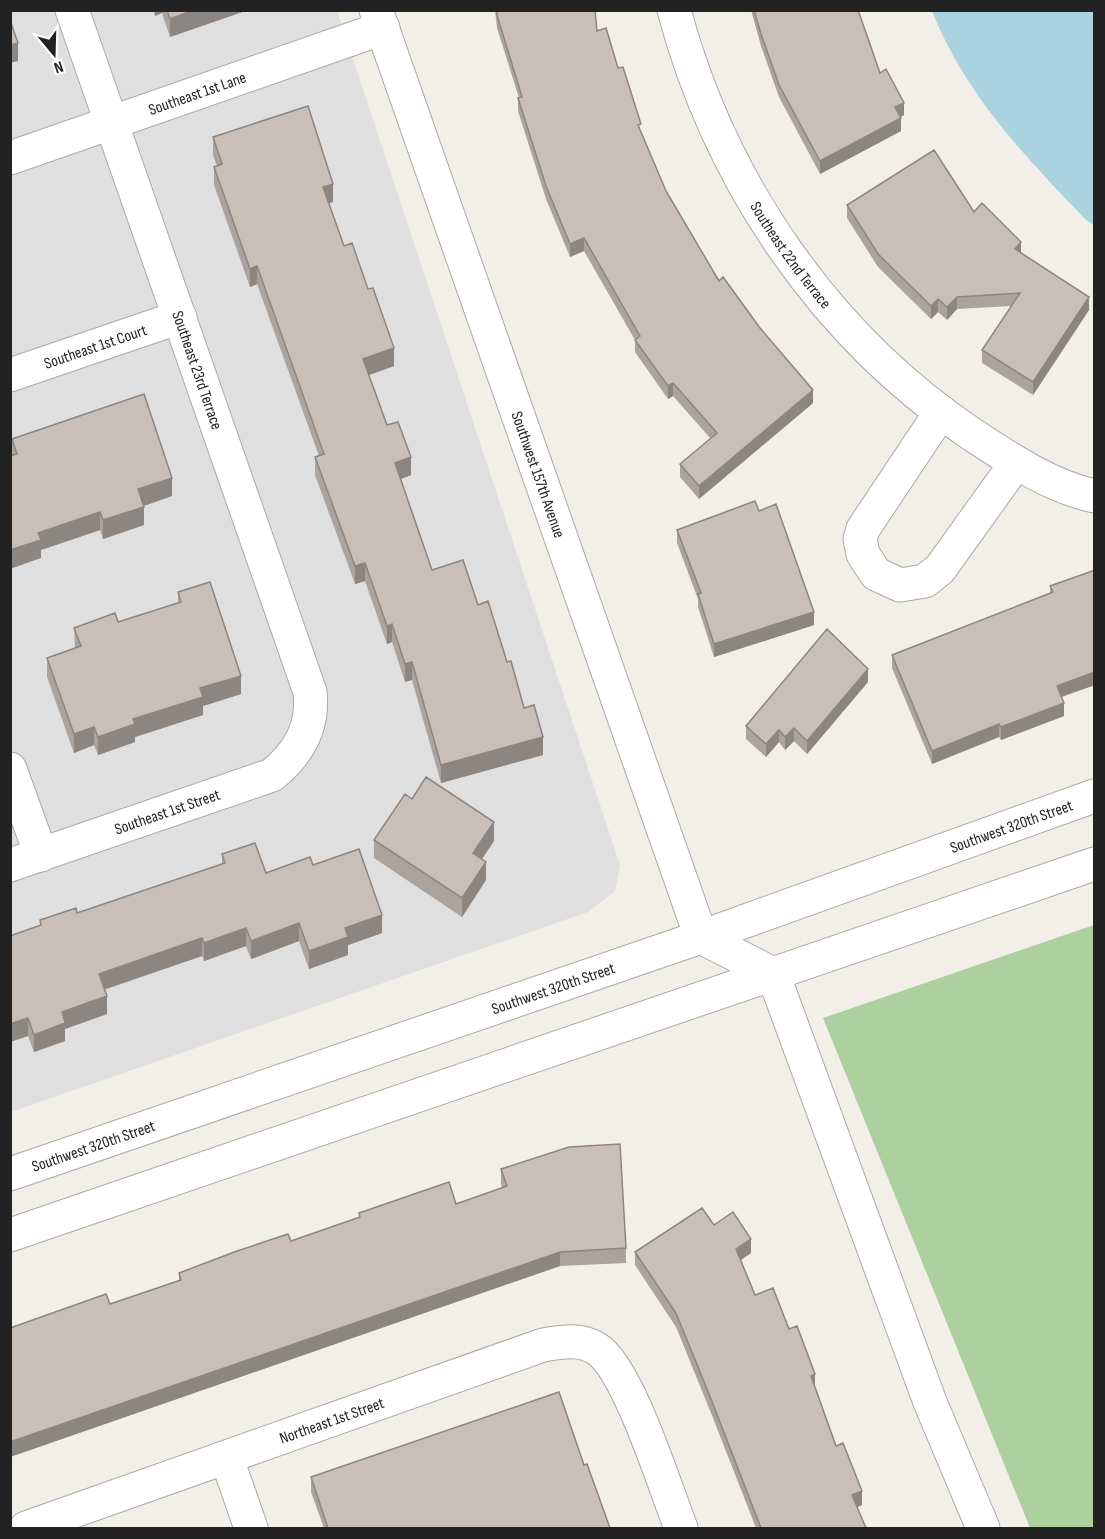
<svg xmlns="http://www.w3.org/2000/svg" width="1105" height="1539" viewBox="0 0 1105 1539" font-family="'Sofia Sans Condensed',sans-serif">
  <rect width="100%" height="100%" fill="#f2efe9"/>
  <path fill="#e0dfdf" d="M10 11H337L620 865 615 891 588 912 11 1112Z"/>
  <path fill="#add19e" d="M1094 925V1528H1030L823 1018Z"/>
  <path fill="#aad3df" d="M932 11H1094V225L1086 220C1025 157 965 94 932 11Z"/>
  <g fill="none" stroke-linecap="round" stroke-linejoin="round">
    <g stroke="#a9a9a9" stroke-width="35">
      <g id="minor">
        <path id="s1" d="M376 10 701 937 773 974 930 1402 983 1528"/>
        <path id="s2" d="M674 10C720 182 825 336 973 435 1011 460 1050 486 1094 496"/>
        <path id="s3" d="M10 158 383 28"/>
        <path id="s4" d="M10 375 180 317"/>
        <path d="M941 412 863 529 860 539 863 554 876 574 900 585 925 581 940 569 1016 463"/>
        <path d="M10 769 41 855"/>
        <path id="s5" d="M10 865 272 775C299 753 314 727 310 692L72 10"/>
        <path d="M227 1459 251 1528"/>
        <path id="s6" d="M26 1528 543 1345C562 1342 580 1338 597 1349 628 1368 666 1490 681 1528"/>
      </g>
    </g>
    <g stroke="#a9a9a9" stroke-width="35">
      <g id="tertiary">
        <path id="s7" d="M10 1174 701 937 1094 796"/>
        <path d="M10 1235 1094 864"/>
      </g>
    </g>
    <use href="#minor" stroke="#fff" stroke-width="33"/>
    <use href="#tertiary" stroke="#fff" stroke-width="33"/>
  </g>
  <path fill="#aba49e" d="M153 10H248L170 37 162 13 155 16Z
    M495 10H595L597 31 618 68 641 132 666 191 719 281 813 403 699 499 680 477V464L711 439 673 396 668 399 635 352V340L584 251 570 257 546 199 518 111V98H519L497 28Z
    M751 10H858L880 73 904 115 900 117 901 131 820 174 779 97 761 46Z
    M213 137 333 202 329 203 344 246 394 366 369 375 387 425 411 475 401 479 432 570 478 605 507 662 543 755 441 783 412 680 405 682 392 642 387 644 365 581 355 584 315 475V457L319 456 257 284 250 287 214 185V167L217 166 213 155Z
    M847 205 974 212 1089 310 1033 395 982 363V350L1011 306 957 309 947 320 938 312 931 319 878 267 847 218Z
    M12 439 172 496 143 506 144 525 103 539 100 530 41 550V558L12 455Z
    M759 511 814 625 714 657 698 607V599L677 543V530Z
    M1095 570V685L1062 697 1064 716 1001 740 999 737 932 764 892 668V655L1050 593V586Z
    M178 592 241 694 203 706V715L135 737V742L98 755 94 745 74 753 47 677V658L75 648 74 628 118 622 178 603Z
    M868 682 807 754 794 741 785 750 779 742 766 757 746 739V726Z
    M412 799 494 841 482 859 486 880 462 917 374 858V840Z
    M222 854 266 873 313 865 382 933 348 945V955L309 969 299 941 251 959 246 946 204 961 202 956 104 990 107 1014 65 1029V1041L34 1052 28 1036 10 1042 40 926V920L77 913 222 864Z
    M501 1169 626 1248V1263L560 1266 10 1457V1328L110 1304 179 1280V1273L291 1241 359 1218V1213L456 1204 502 1188 501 1184Z
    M714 1225 751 1253 741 1260 755 1295 789 1329 815 1386 836 1446 862 1505 857 1507 866 1528H756L711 1413 676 1327 635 1265V1252Z
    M584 1465 610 1528H324L311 1492V1477Z"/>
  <path fill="#8b8681" d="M155 10H162V13L155 16Z
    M194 10H248L170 37V19Z
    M18 43V61L10 63V45Z
    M904 103V115L895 120V107Z
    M901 118V131L820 174V161Z
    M333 184V202L323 205V187Z
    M584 238V251L570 257V244Z
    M1021 242V255L1015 249Z
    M257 266V284L250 287V269Z
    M957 297V309L947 320V307Z
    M1089 297V310L1033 395V382Z
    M938 299V312L931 319V306Z
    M394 348V366L363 377V359Z
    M673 383V396L668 399V386Z
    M813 390V403L699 499V486Z
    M411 457V475L395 481V463Z
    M172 478V496L138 508V489Z
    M144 507V525L103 539V520Z
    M100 512V530L41 550V558L10 569V550L38 533Z
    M365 563V581L355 584V566Z
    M814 612V625L714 657V644Z
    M392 624V642L387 644V626Z
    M412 662V680L405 682V664Z
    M868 669V682L807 754V741Z
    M1095 672V685L1057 698V686Z
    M241 676V694L203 706V715L135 737V742L98 755V737L133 719 200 688Z
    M1064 703V716L1001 740V727Z
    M999 724V737L932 764V751Z
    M94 727V745L74 753V734Z
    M794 728V741L785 750V737Z
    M779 730V742L766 757V744Z
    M543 737V755L441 783V765Z
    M494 822V841L473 872V853Z
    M486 862V880L462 917V898Z
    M382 915V933L348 945V955L309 969V951L345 928Z
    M299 923V941L251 959V941Z
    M246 928V946L204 961V943Z
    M202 938V956L99 991V974Z
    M107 996V1014L65 1029V1041L34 1052V1035L62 1012Z
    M28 1018V1036L10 1042V1024Z
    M751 1239V1253L736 1263V1249Z
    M560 1252V1266L10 1457V1442Z
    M815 1374V1388L811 1376Z
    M862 1491V1505L852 1509V1495Z"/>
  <path fill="#c7bfb8" stroke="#8b8681" stroke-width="1.5" d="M167 10H194L170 19Z
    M497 10H595L597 31 606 28 618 68 623 67 641 124 638 125 666 191 719 281 723 277 760 328 813 390 699 486 680 464 717 433 673 383 668 386 635 340 640 336 584 238 570 244 546 186 518 98 522 97 497 15Z
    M754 10H858L880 73 886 69 904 103 895 107 901 118 820 161 779 85 761 34Z
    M10 20 18 43 10 45Z
    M308 106 333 184 323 187 344 246 352 243 368 289 373 288 394 348 363 359 387 425 398 422 411 457 395 463 432 570 463 560 478 605 488 601 507 662 511 661 524 708 534 705 543 737 441 765 412 662 405 664 392 624 387 626 365 563 355 566 315 457 324 454 257 266 250 269 214 167 222 164 213 137Z
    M934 150 974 212 982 203 1021 242 1015 249 1089 297 1033 382 982 350 1020 293 957 297 947 307 938 299 931 306 878 254 847 205Z
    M144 394 172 478 138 489 144 507 103 520 100 512 38 533 41 540 10 550V456L17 454 12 439Z
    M755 501 759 511 776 504 814 612 714 644 698 594 701 593 677 530Z
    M1095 570V672L1057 686 1064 703 1001 727 999 724 932 751 892 655 1053 592 1050 586Z
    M210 582 241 676 200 688 203 697 133 719 135 724 98 737 94 727 74 734 47 658 81 646 74 628 115 613 118 622 181 602 178 592Z
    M827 629 868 669 807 741 794 728 785 737 779 730 766 744 746 726Z
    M426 777 494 822 473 853 486 862 462 898 374 840 405 794 412 799Z
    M255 843 266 873 310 857 313 865 359 849 382 915 345 928 348 937 309 951 299 923 251 941 246 928 204 943 202 938 99 974 107 996 62 1012 65 1023 34 1035 28 1018 10 1024V936L41 925 40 920 76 908 77 913 225 863 222 854Z
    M620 1144 626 1248 560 1252 10 1442V1328L106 1294 110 1304 181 1280 179 1273 237 1251 288 1234 291 1241 360 1217 359 1213 449 1182 456 1204 507 1186 501 1169 569 1147Z
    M702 1208 714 1225 733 1212 751 1239 736 1249 755 1295 773 1288 789 1329 797 1326 815 1374 811 1376 836 1446 843 1443 862 1491 852 1495 866 1528H761L711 1399 676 1313 635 1252Z
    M559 1392 584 1465 587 1464 610 1528H328L311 1477Z"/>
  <g text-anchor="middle" stroke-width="4.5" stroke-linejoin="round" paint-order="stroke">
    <g font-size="16" fill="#222" stroke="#fff">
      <text dy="6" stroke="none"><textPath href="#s3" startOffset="198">Southeast 1st Lane</textPath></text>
      <text dy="6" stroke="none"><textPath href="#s2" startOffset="273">Southeast 22nd Terrace</textPath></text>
      <text dy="6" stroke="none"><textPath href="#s4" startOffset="90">Southeast 1st Court</textPath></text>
      <text transform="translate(198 370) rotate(71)" y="6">Southeast 23rd Terrace</text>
      <text dy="6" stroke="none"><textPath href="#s1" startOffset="492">Southwest 157th Avenue</textPath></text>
      <text dy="6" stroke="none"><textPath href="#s5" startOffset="166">Southeast 1st Street</textPath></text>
      <text dy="6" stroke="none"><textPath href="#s7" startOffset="1060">Southwest 320th Street</textPath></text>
      <text dy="6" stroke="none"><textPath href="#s7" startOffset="574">Southwest 320th Street</textPath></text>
      <text dy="6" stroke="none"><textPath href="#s7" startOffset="88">Southwest 320th Street</textPath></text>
      <text dy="6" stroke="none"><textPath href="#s6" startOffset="324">Northeast 1st Street</textPath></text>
    </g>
  </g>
  <rect width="1105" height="1539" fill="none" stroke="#222222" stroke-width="24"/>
  <g transform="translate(54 54) rotate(161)" stroke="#ffffff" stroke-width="4.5" paint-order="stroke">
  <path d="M0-4.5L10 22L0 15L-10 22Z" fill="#222222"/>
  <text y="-9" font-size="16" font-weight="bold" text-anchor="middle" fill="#222222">N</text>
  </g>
</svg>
